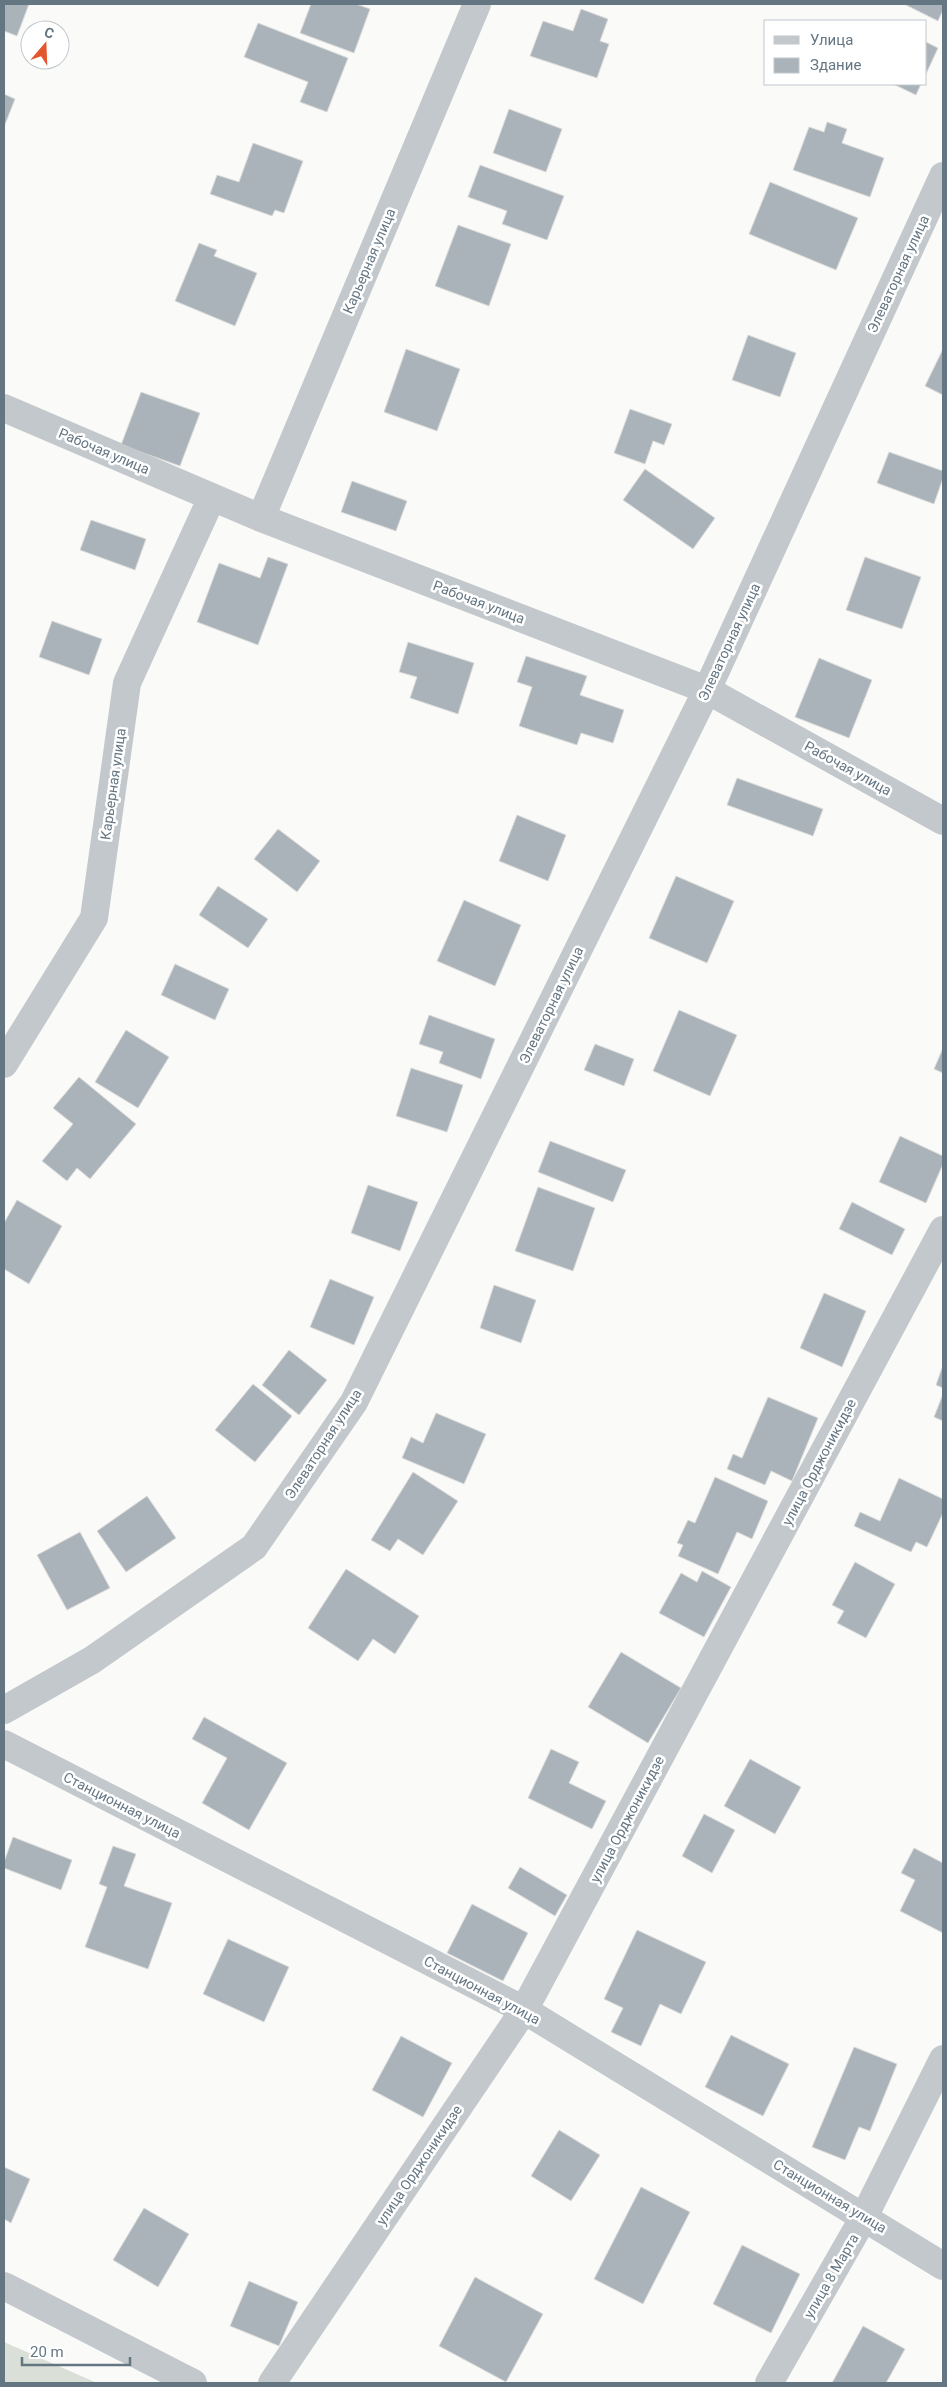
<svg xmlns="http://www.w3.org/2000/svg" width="947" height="2387" viewBox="0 0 947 2387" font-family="Roboto,sans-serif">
  <rect width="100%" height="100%" fill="#fafaf8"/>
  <path fill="#dadfd7" d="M4 2342 97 2383H4Z"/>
  <path fill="#aab3b9" stroke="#dcdcda" d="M4 4H29L17 36 4 31Z
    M311 4H356L370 9 354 53 300 33Z
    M904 4H943V10L938 21Z
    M581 9 608 19 600 41 609 44 597 78 530 56 543 21 573 31Z
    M258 23 348 58 327 112 300 102 308 82 244 57Z
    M926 42 938 48 926 74Z
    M893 84H921L916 95Z
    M4 94 15 99 4 127Z
    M509 109 562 129 546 172 493 153Z
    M827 122 847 129 842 143 884 158 870 197 793 170 809 127 824 132Z
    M253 143 303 161 284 213 275 210 272 216 210 194 217 175 239 182Z
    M480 165 564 196 547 240 502 224 507 211 468 197Z
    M770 182 858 218 836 270 749 234Z
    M458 225 511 244 489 306 435 286Z
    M199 243 217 250 214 256 257 273 235 326 175 301Z
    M748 335 796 353 780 397 732 380Z
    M406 349 460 369 437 431 384 412Z
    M943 349V395L925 386Z
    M141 392 200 413 180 466 121 445Z
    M630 409 672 424 664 445 653 441 645 464 614 453Z
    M889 452 943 471V478L934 504 877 483Z
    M645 469 715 518 693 549 623 500Z
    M352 481 407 501 396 531 341 512Z
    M91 520 146 539 135 570 80 550Z
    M268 557 288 564 258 645 197 622 219 563 260 578Z
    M865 557 921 577 902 629 846 610Z
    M52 621 102 639 89 675 39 657Z
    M408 642 474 663 458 714 410 698 417 677 399 672Z
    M526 656 587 676 580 695 624 710 613 743 581 733 577 745 519 726 532 687 517 682Z
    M819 658 872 680 849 738 795 717Z
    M737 778 823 809 813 836 727 805Z
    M517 815 566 835 548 881 499 861Z
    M278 829 320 861 297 892 254 859Z
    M676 876 734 901 707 963 649 938Z
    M218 886 268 919 248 948 199 915Z
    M464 900 521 925 495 986 437 961Z
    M175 964 229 989 215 1020 161 995Z
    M679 1010 737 1035 710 1096 653 1071Z
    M429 1015 495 1039 481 1079 439 1063 443 1052 419 1044Z
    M126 1030 169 1057 138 1108 95 1082Z
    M595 1044 634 1059 624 1086 584 1070Z
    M943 1048V1073L934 1069Z
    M411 1068 463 1085 447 1132 396 1116Z
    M79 1077 136 1124 90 1179 77 1168 67 1181 42 1161 73 1124 53 1108Z
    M900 1136 943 1156V1164L926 1203 879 1182Z
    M550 1141 626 1170 613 1202 538 1172Z
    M368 1185 418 1202 400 1251 351 1233Z
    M538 1187 595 1208 573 1271 515 1251Z
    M17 1200 62 1226 29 1284 4 1269V1223Z
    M852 1202 905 1229 892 1255 839 1229Z
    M330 1279 374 1297 354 1345 310 1327Z
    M494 1285 536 1300 521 1343 480 1328Z
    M824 1293 866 1311 842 1367 800 1348Z
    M289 1350 327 1380 299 1415 262 1385Z
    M942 1368 943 1369V1388L936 1385Z
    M253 1384 292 1416 255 1462 215 1430Z
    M943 1394V1421L934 1417Z
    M768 1397 818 1418 792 1481 771 1471 765 1485 727 1469 733 1454 742 1458Z
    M436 1413 486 1434 464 1484 402 1458 411 1437 423 1443Z
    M413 1472 458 1501 423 1555 398 1539 390 1551 371 1540Z
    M715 1477 768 1501 752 1539 737 1532 718 1574 678 1556 683 1545 677 1543 688 1520 695 1523Z
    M899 1478 943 1499V1513L927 1547 916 1542 911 1552 854 1526 860 1512 880 1521Z
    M147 1496 176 1538 126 1572 97 1531Z
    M80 1532 110 1588 67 1610 37 1555Z
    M855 1562 895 1584 866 1638 837 1623 844 1611 832 1605Z
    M346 1569 419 1616 395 1654 373 1639 358 1661 308 1628Z
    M702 1571 731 1587 704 1637 659 1613 681 1573 697 1582Z
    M621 1652 681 1688 648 1743 588 1707Z
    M204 1717 287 1763 249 1830 202 1803 227 1758 192 1739Z
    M551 1749 579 1762 569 1783 606 1801 592 1829 528 1798Z
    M750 1759 801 1787 775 1834 724 1806Z
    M704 1814 735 1830 712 1873 682 1856Z
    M13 1837 72 1860 61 1890 4 1868V1862Z
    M113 1846 136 1854 124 1886 172 1903 148 1969 85 1947 107 1887 99 1884Z
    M914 1848 943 1863V1933L900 1911 915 1880 901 1873Z
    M520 1867 567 1895 555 1916 508 1888Z
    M472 1904 528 1933 503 1981 447 1953Z
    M637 1930 706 1962 681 2014 660 2004 641 2046 611 2032 623 2008 604 1999Z
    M228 1939 289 1967 264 2022 203 1994Z
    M731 2035 789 2064 763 2116 705 2087Z
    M401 2036 452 2063 423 2117 372 2090Z
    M854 2047 897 2064 870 2131 859 2127 845 2160 812 2147Z
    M559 2130 600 2155 571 2201 531 2176Z
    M4 2167 30 2179 11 2223 4 2219Z
    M641 2187 690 2212 643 2304 594 2279Z
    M144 2208 189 2234 158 2287 113 2260Z
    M742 2245 800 2274 771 2333 713 2304Z
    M475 2277 543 2314 506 2382 439 2346Z
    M249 2281 298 2302 279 2346 230 2326Z
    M863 2326 905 2349 886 2383H832Z"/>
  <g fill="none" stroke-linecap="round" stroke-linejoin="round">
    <path stroke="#c3c8cc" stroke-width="28" d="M4 408 261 518 707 690 943 821
      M261 518 477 4
      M4 1064 94 918 127 683 212 497
      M4 1710 92 1660 254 1547 354 1402 707 690 943 176
      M4 1744 524 2010 943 2266
      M4 2286 193 2383
      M272 2383 524 2010 943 1230
      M769 2383 864 2217 943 2059"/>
  </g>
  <g text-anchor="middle" stroke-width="5" stroke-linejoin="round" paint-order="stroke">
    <g font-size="14" fill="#657683" stroke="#fff">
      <text transform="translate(369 261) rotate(-67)" y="5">Карьерная улица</text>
      <text transform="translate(898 274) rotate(-65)" y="5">Элеваторная улица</text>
      <text transform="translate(104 451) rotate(23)" y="5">Рабочая улица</text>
      <text transform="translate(479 602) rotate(21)" y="5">Рабочая улица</text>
      <text transform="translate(729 642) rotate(-65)" y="5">Элеваторная улица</text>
      <text transform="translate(848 768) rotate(29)" y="5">Рабочая улица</text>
      <text transform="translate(113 784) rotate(-82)" y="5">Карьерная улица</text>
      <text transform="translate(551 1005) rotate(-64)" y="5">Элеваторная улица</text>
      <text transform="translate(323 1444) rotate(-57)" y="5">Элеваторная улица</text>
      <text transform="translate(819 1462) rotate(-62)" y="5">улица Орджоникидзе</text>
      <text transform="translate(122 1805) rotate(27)" y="5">Станционная улица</text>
      <text transform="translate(627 1819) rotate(-62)" y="5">улица Орджоникидзе</text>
      <text transform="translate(482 1990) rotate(28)" y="5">Станционная улица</text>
      <text transform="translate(419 2165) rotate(-56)" y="5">улица Орджоникидзе</text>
      <text transform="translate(830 2196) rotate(31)" y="5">Станционная улица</text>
      <text transform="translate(831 2276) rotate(-60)" y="5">улица 8 Марта</text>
    </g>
  </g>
  <rect width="947" height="2387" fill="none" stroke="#657683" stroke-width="10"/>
  <rect x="764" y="20" width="162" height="65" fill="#ffffff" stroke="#c1c8cd"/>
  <rect x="774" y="36" width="25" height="8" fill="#c3c8cc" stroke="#c1c8cd"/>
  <text x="810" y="45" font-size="15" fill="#657683">Улица</text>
  <rect x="774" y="58" width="25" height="15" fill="#aab3b9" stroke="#c1c8cd"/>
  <text x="810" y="70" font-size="15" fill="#657683">Здание</text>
  <g transform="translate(45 45) rotate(19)"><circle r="24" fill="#ffffff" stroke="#c1c8cd"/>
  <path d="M0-4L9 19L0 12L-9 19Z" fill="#e4572e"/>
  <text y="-8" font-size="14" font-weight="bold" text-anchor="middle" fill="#657683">С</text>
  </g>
  <path d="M22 2357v8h108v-8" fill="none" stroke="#657683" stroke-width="2.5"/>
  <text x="30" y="2357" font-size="15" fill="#657683" stroke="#ffffff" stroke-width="4" paint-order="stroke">20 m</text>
</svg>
